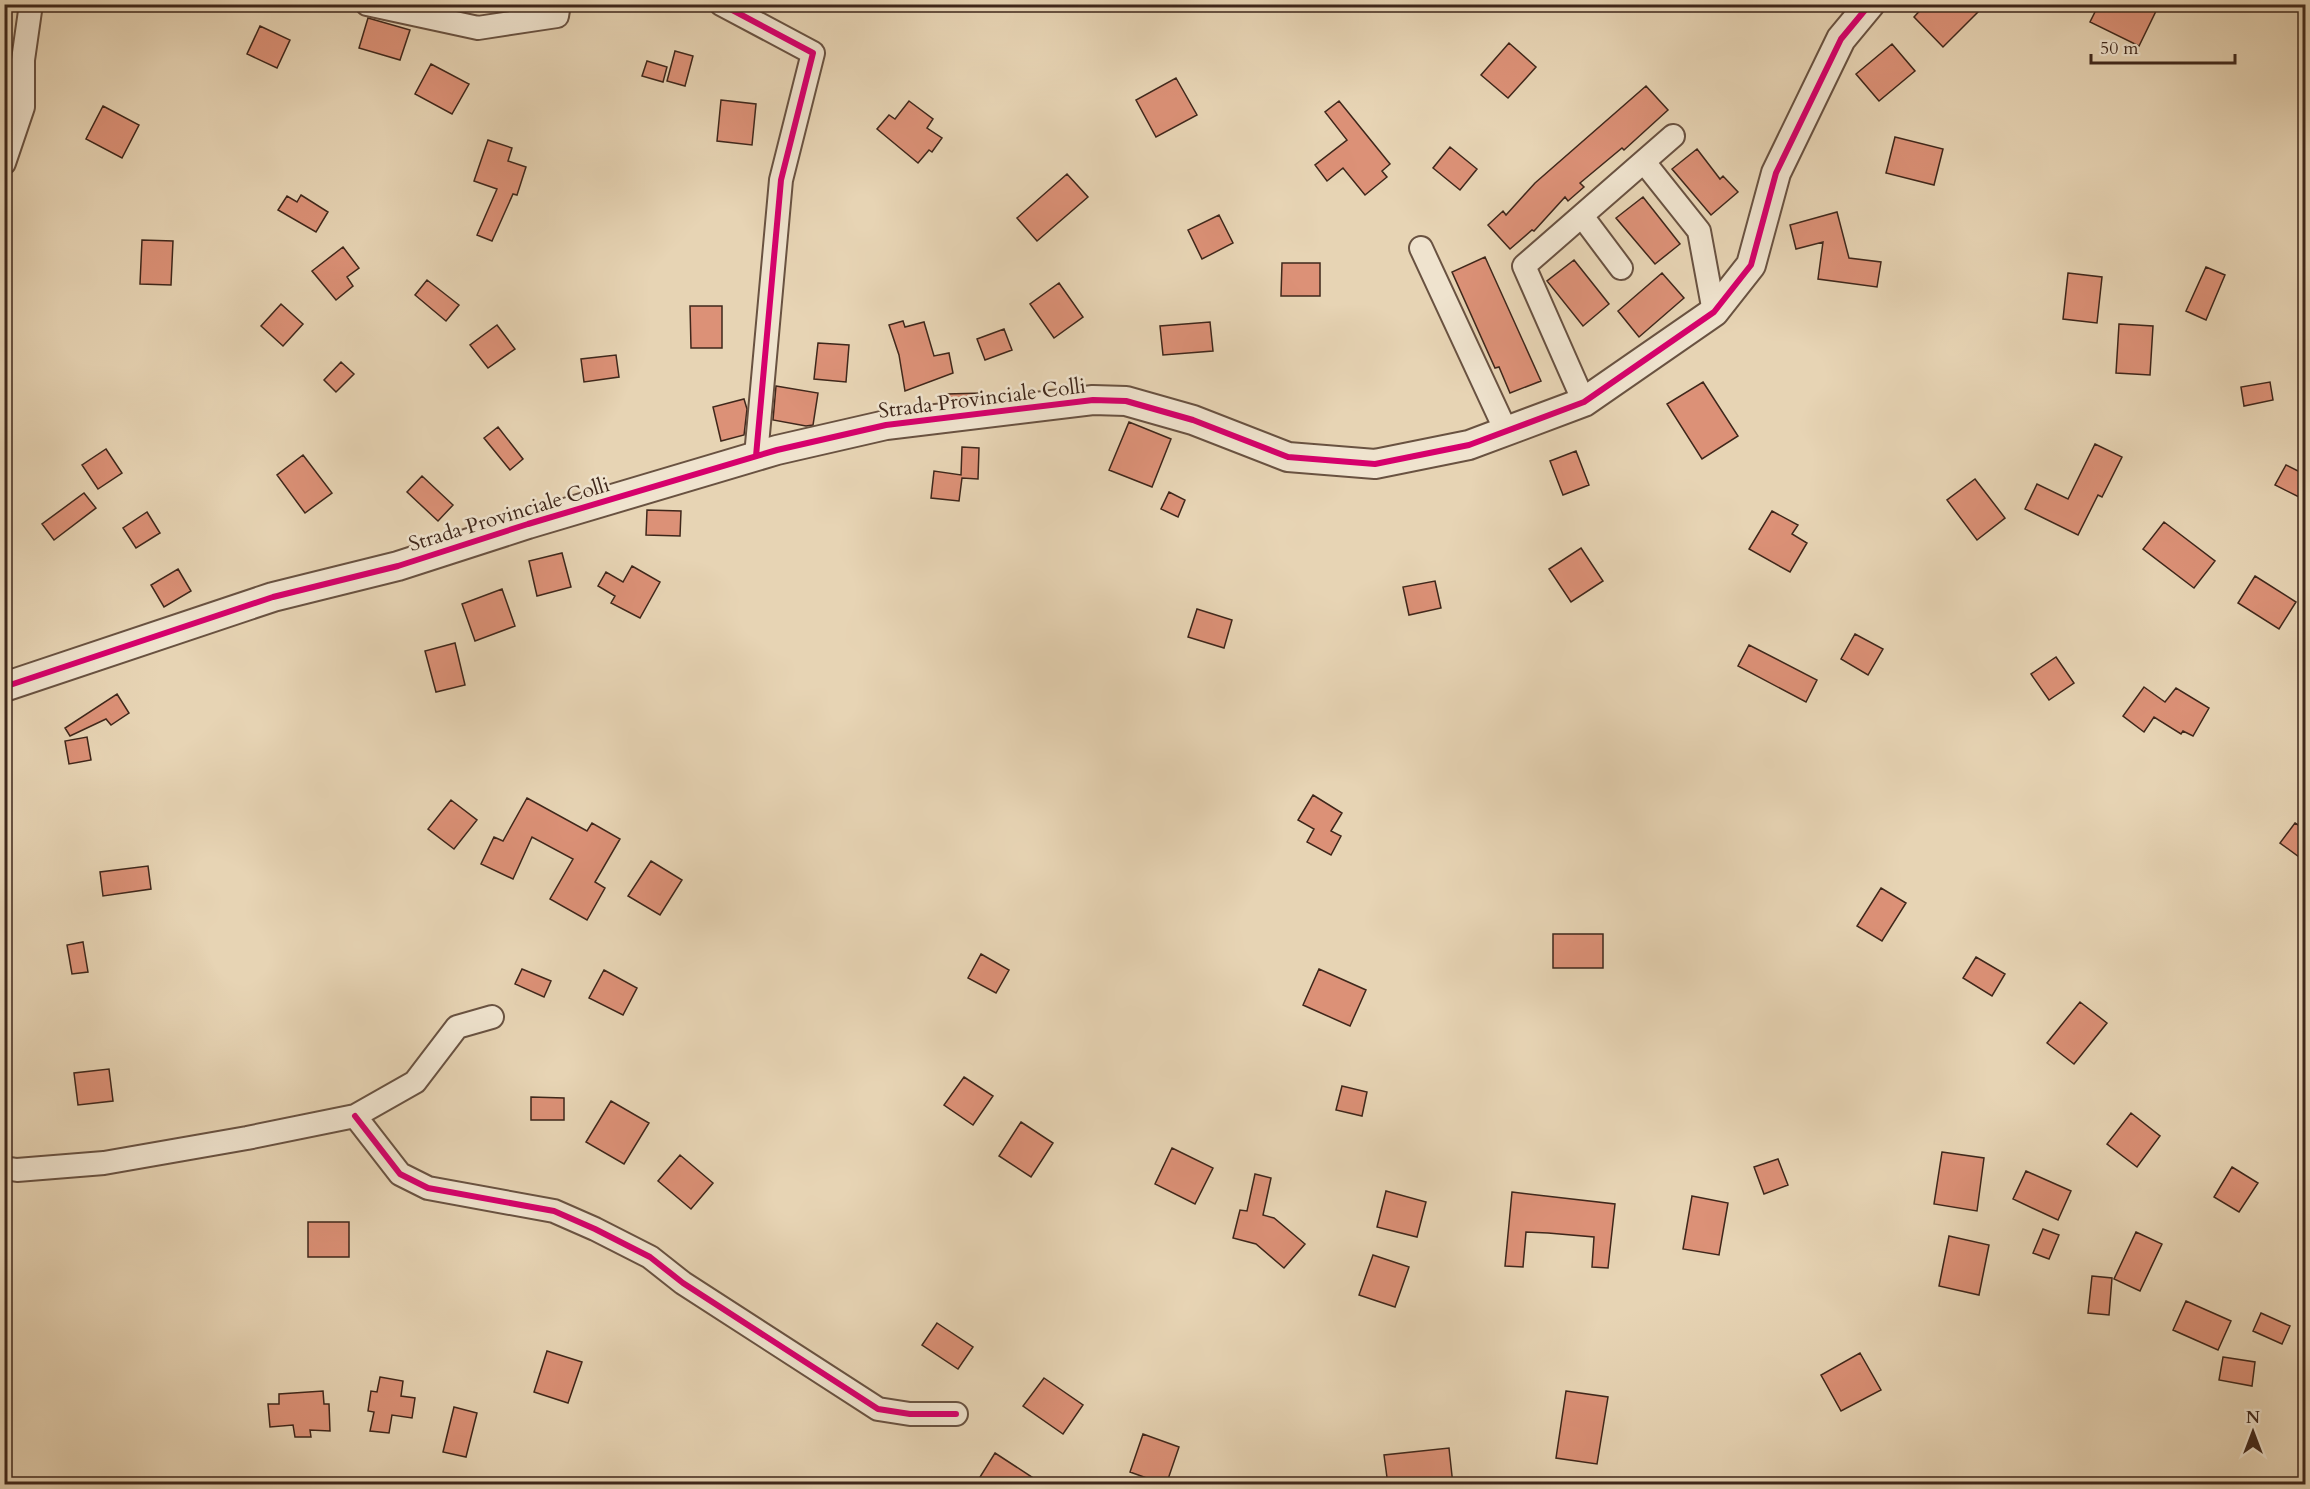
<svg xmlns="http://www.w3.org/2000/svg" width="2310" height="1489" viewBox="0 0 2310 1489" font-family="Cardo,serif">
  <rect width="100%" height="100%" fill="#e7d4b4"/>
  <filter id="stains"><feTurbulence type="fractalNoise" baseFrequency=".00333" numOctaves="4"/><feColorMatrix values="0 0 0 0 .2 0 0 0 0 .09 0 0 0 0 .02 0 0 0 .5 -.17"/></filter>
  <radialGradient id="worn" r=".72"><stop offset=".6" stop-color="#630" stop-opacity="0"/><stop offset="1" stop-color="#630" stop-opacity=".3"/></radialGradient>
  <path fill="#dc9177" stroke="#3f271b" stroke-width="1.5" d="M1926 4H1986L1943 47 1914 17Z
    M2099 4H2148L2157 9 2139 46 2090 22Z
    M368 18 410 30 400 60 359 48Z
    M260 26 290 40 277 68 247 54Z
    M1509 43 1536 67 1508 98 1481 75Z
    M1892 44 1915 71 1879 101 1856 74Z
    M675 51 693 56 685 86 667 81Z
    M647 61 667 67 663 82 642 76Z
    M431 64 469 84 452 114 415 94Z
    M1176 78 1197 115 1156 137 1136 100Z
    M1646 86 1668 110 1624 150 1622 148 1580 183 1584 187 1568 201 1565 197 1534 231 1532 230 1510 249 1488 225 1503 211 1506 215 1535 183Z
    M721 100 756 104 752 145 717 141Z
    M909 101 933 119 927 128 942 138 932 152 929 150 918 163 877 129 889 115 895 119Z
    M1339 101 1390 164 1382 171 1387 177 1365 195 1343 168 1327 181 1315 165 1347 140 1325 112Z
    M103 106 139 125 122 158 86 139Z
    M1895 137 1943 149 1934 185 1886 173Z
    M488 140 512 148 508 161 526 167 517 195 513 194 492 241 477 235 497 189 474 181Z
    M1450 147 1477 169 1460 190 1433 168Z
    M1697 149 1720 179 1723 176 1738 192 1711 215 1672 169Z
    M1067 174 1088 197 1037 241 1017 218Z
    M301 195 328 212 316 232 278 210 287 196 297 202Z
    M1643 197 1680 244 1655 264 1616 218Z
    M1837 212 1849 258 1881 262 1877 287 1818 279 1823 242 1796 249 1790 225Z
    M1219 215 1233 243 1202 259 1188 230Z
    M142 240 173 241 171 285 140 284Z
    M343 247 359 268 347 277 353 286 336 300 312 271Z
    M1485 257 1541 381 1510 393 1499 367 1495 368 1452 272Z
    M1574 260 1609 304 1583 326 1547 281Z
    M1282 263H1320V296H1281Z
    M2206 267 2225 275 2206 320 2186 311Z
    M1662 273 1684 298 1639 337 1618 311Z
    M2068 273 2102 277 2097 323 2063 319Z
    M427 280 459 305 446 321 415 295Z
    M1059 283 1083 317 1054 338 1030 304Z
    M281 304 303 324 283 346 261 326Z
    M690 306H722V348H691Z
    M903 321 905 327 924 322 934 356 949 353 953 373 905 391 899 355 889 325Z
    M1210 322 1213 351 1163 355 1160 326Z
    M2119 324 2153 326 2150 375 2116 373Z
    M497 325 515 349 488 368 470 345Z
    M1004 329 1012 350 985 360 977 339Z
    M818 343 849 345 846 382 814 379Z
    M616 355 619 377 584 382 581 359Z
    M341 362 354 374 336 392 324 380Z
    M1703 382 1738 436 1702 459 1667 404Z
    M2270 382 2273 400 2244 406 2241 387Z
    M776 386 818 393 813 425 806 426 773 420Z
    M983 393V397L947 401V394Z
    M744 399 747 409 744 435 721 441 713 407Z
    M1129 422 1171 439 1152 487 1109 470Z
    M498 427 523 459 510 470 484 438Z
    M2095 444 2122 457 2102 497 2098 495 2078 535 2025 509 2037 484 2068 499Z
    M962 447 979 448 978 479 962 478 959 501 931 498 934 471 961 475Z
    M106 449 122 473 98 489 82 465Z
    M1576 451 1589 485 1563 495 1550 461Z
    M303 455 332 493 305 513 277 475Z
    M2286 465 2306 475V484L2299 497 2275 485Z
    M422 476 453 505 438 521 407 492Z
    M1975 479 2005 518 1977 540 1947 500Z
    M1169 492 1185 500 1178 517 1161 509Z
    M84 493 96 508 54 540 42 524Z
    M647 510 681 511 680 536 646 535Z
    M1772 511 1798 525 1792 534 1807 543 1790 572 1749 549Z
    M147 512 160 533 136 548 123 528Z
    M2164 522 2215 561 2194 588 2143 549Z
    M1581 548 1603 581 1571 602 1549 569Z
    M562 553 571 587 537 596 529 561Z
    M632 566 660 582 640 618 611 603 615 596 598 586 606 572 623 582Z
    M178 569 191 591 164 607 151 585Z
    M2255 576 2296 602 2279 629 2238 603Z
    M1435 581 1441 608 1409 615 1403 587Z
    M502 589 515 626 475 641 462 604Z
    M1197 609 1232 620 1224 648 1188 637Z
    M1855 634 1883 649 1868 675 1841 659Z
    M455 643 465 685 436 692 425 651Z
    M1749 645 1817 680 1806 702 1738 666Z
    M2056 657 2074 683 2049 700 2031 674Z
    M2144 687 2165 702 2176 688 2209 708 2193 736 2183 731 2181 734 2154 717 2144 732 2123 716Z
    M117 694 129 713 111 725 106 719 70 736 65 728Z
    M87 737 91 760 69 764 65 741Z
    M1313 795 1342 813 1331 831 1341 836 1331 855 1307 842 1314 829 1298 820Z
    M527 798 587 831 592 823 620 839 595 882 605 888 587 920 550 899 573 859 532 837 513 879 481 864 494 837 503 841Z
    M451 800 477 820 454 849 428 829Z
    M2295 823 2306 830V862L2280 843Z
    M651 861 682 880 660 915 628 896Z
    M148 866 151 889 103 896 100 872Z
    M1881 888 1906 903 1882 941 1857 926Z
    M1553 934H1603V968H1553Z
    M83 942 88 972 72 974 67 945Z
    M981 954 1009 970 996 993 968 978Z
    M1976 957 2005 974 1992 996 1963 978Z
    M522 969 551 981 544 997 515 984Z
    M1319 969 1366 990 1350 1026 1303 1005Z
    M604 970 637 988 623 1015 589 998Z
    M2080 1002 2107 1023 2074 1064 2047 1043Z
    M109 1069 113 1101 78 1105 74 1073Z
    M964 1077 993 1096 973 1125 944 1105Z
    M1342 1086 1367 1092 1362 1116 1336 1110Z
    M531 1097 564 1098V1120H531Z
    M611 1101 649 1123 624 1164 586 1142Z
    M2131 1113 2160 1136 2137 1167 2107 1144Z
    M1021 1122 1053 1143 1031 1177 999 1156Z
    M1172 1148 1213 1168 1195 1204 1155 1184Z
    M1942 1152 1984 1158 1977 1211 1934 1204Z
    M680 1155 713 1183 691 1209 658 1181Z
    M1778 1159 1788 1185 1764 1194 1754 1167Z
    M2232 1167 2258 1183 2239 1212 2214 1197Z
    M2026 1171 2071 1191 2058 1220 2013 1199Z
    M1255 1174 1271 1178 1263 1215 1274 1218 1305 1244 1284 1268 1256 1244 1233 1238 1240 1210 1247 1211Z
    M1386 1191 1426 1202 1417 1237 1377 1227Z
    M1512 1192 1615 1204 1608 1268 1592 1267 1594 1237 1548 1233 1526 1232 1523 1267 1505 1266Z
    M1692 1196 1728 1203 1719 1255 1683 1249Z
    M308 1222H349V1257H308Z
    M2043 1229 2059 1235 2049 1259 2033 1253Z
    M2136 1232 2162 1244 2140 1291 2114 1279Z
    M1949 1236 1989 1245 1979 1295 1939 1286Z
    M1373 1255 1409 1267 1395 1307 1359 1295Z
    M2092 1276 2112 1278 2109 1315 2088 1313Z
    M2186 1301 2231 1321 2218 1350 2173 1330Z
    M2261 1313 2290 1326 2282 1344 2253 1331Z
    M937 1323 973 1347 958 1369 922 1345Z
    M547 1351 582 1362 568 1403 534 1392Z
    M1860 1353 1881 1390 1841 1411 1821 1375Z
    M2223 1357 2255 1362 2252 1386 2219 1380Z
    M380 1377 403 1381 401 1396 415 1398 412 1418 392 1415 389 1433 370 1431 374 1412 368 1411 371 1391 377 1392Z
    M1044 1378 1083 1405 1063 1434 1023 1406Z
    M323 1391 324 1404H329L330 1431 310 1430 311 1437H295L293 1425 270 1427 268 1404H279V1394Z
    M1566 1391 1608 1397 1597 1464 1556 1458Z
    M454 1407 477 1413 466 1457 443 1452Z
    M1143 1434 1179 1447 1166 1485 1130 1472Z
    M1449 1448 1453 1485H1388L1384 1455Z
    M995 1453 1044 1485H975Z"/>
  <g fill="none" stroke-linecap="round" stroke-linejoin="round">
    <g stroke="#695241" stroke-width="26">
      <path id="minor" d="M367 4 478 28 557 16 559 4
        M721 4 813 53 781 180 756 456
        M1644 162 1699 231 1714 312
        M4 163 23 107V60L31 4
        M1582 216 1621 268
        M1421 248 1506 431
        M1584 402 1524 266 1673 136
        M355 1116 400 1174 428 1188 554 1211 595 1229 650 1257 683 1283 878 1409 910 1414H956
        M4 1168 17 1170 104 1163 247 1138 355 1116 415 1082 457 1027 492 1017"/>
    </g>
    <g stroke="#695241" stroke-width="32">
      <path id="tertiary" d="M4 687 273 597 398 566 528 524 777 450 886 425 1093 400 1126 401 1193 420 1288 457 1375 464 1469 445 1584 402 1714 312 1751 265 1776 173 1841 39 1870 4"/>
    </g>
    <use href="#minor" stroke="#efe3ce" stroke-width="22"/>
    <use href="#tertiary" stroke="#efe3ce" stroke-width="28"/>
    <g stroke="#efe3ce" stroke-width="10">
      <path id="cycleway" d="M721 4 813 53 781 180 756 456
        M4 687 273 597 398 566 528 524 777 450 886 425 1093 400 1126 401 1193 420 1288 457 1375 464 1469 445 1584 402 1714 312 1751 265 1776 173 1841 39 1870 4
        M355 1116 400 1174 428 1188 554 1211 595 1229 650 1257 683 1283 878 1409 910 1414H956"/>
    </g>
    <use href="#cycleway" stroke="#d6006c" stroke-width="6"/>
  </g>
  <g text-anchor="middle" stroke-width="5" stroke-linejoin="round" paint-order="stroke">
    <g font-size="21" fill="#3f271b" stroke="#efe3ce">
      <text transform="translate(982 398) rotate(-7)" y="7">Strada Provinciale Colli</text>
      <text transform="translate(509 514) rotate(-17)" y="7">Strada Provinciale Colli</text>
    </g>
  </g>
  <rect width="2310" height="1489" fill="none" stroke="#e7d4b4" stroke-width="24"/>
  <rect x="6" y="6" width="2298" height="1477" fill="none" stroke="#3f271b" stroke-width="3"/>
  <rect x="12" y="12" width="2286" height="1465" fill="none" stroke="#3f271b" stroke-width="1.5"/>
  <g transform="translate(2253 1432)" stroke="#efe3ce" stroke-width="4.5" paint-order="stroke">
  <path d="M0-4.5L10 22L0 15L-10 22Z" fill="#3f271b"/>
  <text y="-9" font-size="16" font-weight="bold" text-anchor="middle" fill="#3f271b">N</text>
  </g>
  <path d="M2091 54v9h144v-9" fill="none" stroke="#3f271b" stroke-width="3"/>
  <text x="2100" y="54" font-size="18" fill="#3f271b" stroke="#efe3ce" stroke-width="4.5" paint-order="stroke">50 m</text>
  <rect width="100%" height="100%" filter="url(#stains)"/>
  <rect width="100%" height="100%" fill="url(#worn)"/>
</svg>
